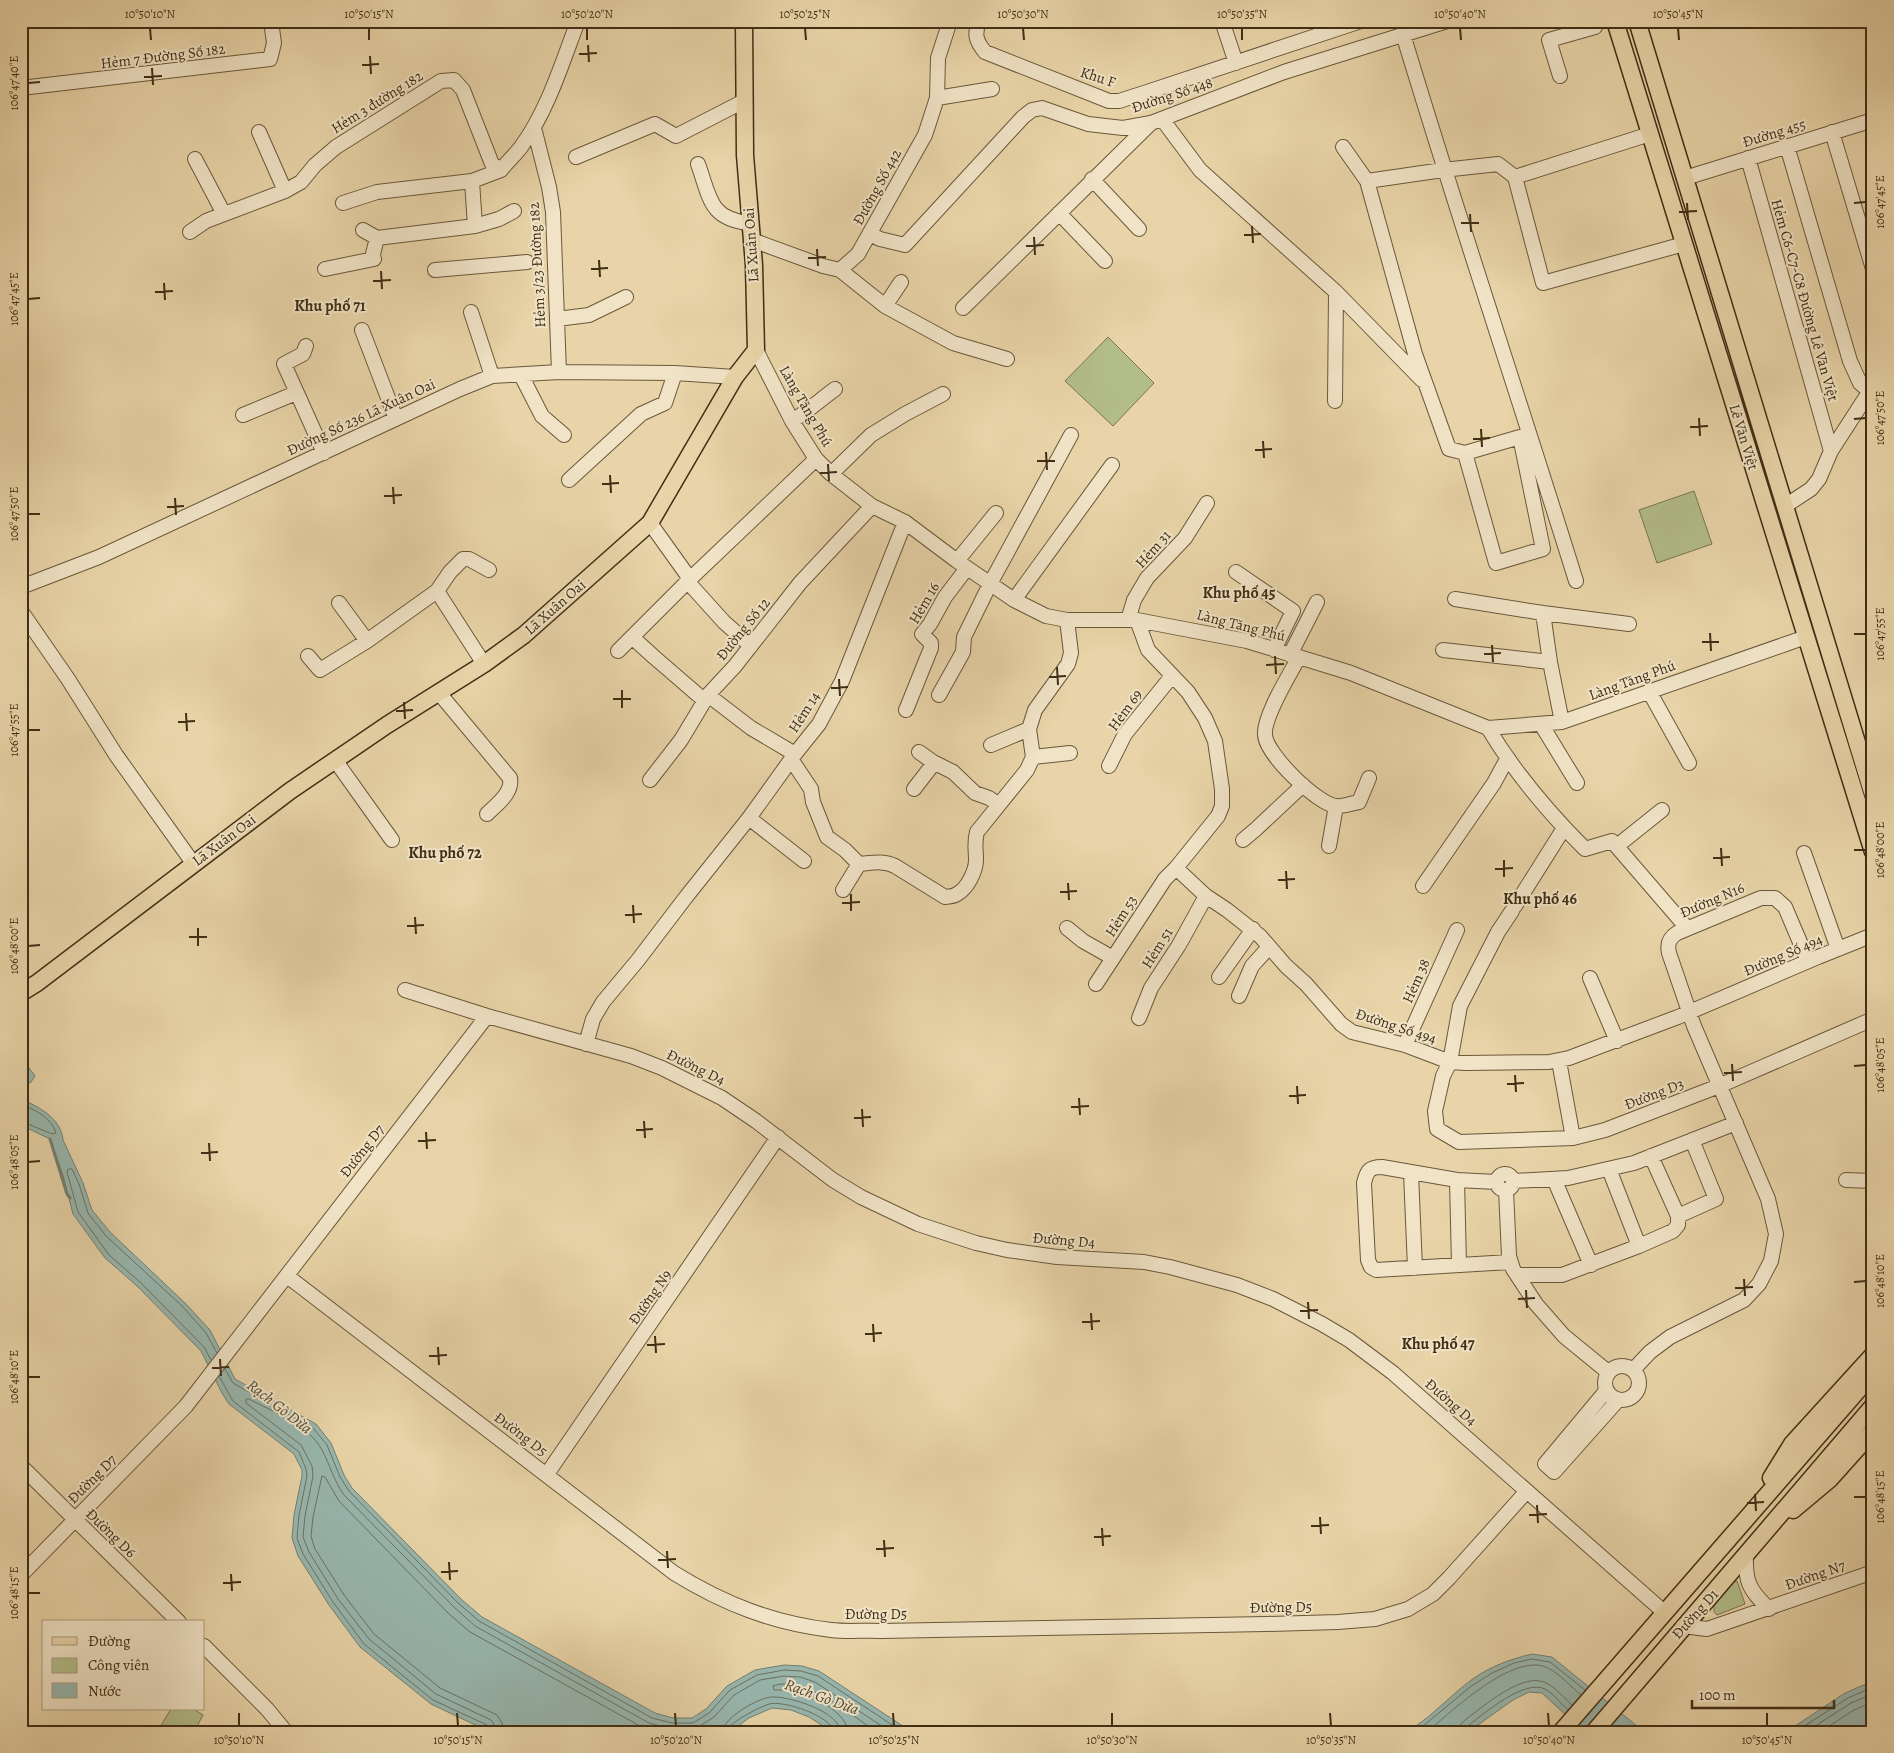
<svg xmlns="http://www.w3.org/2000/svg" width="1894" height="1753" viewBox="0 0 1894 1753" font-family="Alegreya,serif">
  <rect width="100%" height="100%" fill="#e8d4a8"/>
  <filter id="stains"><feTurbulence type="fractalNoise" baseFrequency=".004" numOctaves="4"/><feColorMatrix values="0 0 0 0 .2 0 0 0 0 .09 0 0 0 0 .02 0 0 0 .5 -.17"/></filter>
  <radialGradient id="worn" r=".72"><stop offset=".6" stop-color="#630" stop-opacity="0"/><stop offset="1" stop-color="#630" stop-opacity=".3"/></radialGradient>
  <path fill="#b2bd8a" stroke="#797650" d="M1108 337 1154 383 1113 426 1065 381Z
    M1694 491 1712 544 1657 563 1639 510Z
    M1737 1581 1745 1604 1717 1615 1714 1612V1606L1734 1582Z
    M171 1709H193L203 1715 194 1732H157Z"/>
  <path fill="#98b7af" stroke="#758071" d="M21 1057 35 1076 31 1082 21 1087Z
    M21 1099C39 1107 61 1118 63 1140L83 1183 92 1210 110 1232 185 1303 210 1330 235 1379 316 1424 331 1443 344 1475 352 1488 462 1600 482 1617 655 1713 673 1718H692L706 1709 727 1686 755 1670 784 1665 802 1666 819 1671 912 1732H832L809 1717 791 1710 772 1708 749 1718 730 1732H490L431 1704 360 1647 329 1605 298 1556 292 1538 294 1515 302 1476V1470L294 1454 229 1404 222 1393 201 1351 137 1286 105 1258 73 1214 63 1175 50 1139 21 1125Z
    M1532 1654 1552 1657 1642 1730 1648 1732H1584L1542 1693 1529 1692 1513 1700 1468 1732H1406C1428 1720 1446 1700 1466 1684 1486 1668 1507 1660 1532 1654Z
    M1873 1681V1732H1786L1845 1693Z"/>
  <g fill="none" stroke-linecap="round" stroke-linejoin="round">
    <path stroke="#6c7262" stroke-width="1" d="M21 1104C35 1110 51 1117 56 1133L52 1134 21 1121
      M211 1360 204 1347 140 1282 109 1255 78 1212 67 1172 68 1169H72L79 1184 88 1213 106 1236 182 1306 206 1333 217 1353
      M225 1369 233 1383 313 1428 327 1445 340 1477 349 1491 458 1603 479 1621 652 1718 672 1723H693L709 1713 730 1690 757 1675 784 1670 801 1671 818 1676 903 1732
      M219 1376 233 1401 299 1452 306 1469 307 1476 299 1515 297 1538 303 1554 333 1602 364 1644 433 1700 487 1725 490 1732
      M496 1732 495 1726 491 1720 436 1694 369 1639 338 1599 309 1552 303 1537 305 1516 313 1476 312 1466 301 1445 246 1403V1399H249C273 1412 308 1424 322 1450 330 1465 334 1481 344 1495L454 1607 475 1626 649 1723 671 1729H695L714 1717 734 1695 760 1680 784 1676 800 1677 815 1682 891 1732
      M504 1732 502 1723 497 1715 440 1688 374 1634 344 1595 315 1549 311 1536 313 1517 322 1476 325 1477 339 1501 448 1613 470 1632 651 1732
      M722 1732C723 1718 758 1698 771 1697 789 1696 839 1711 841 1732
      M728 1732C729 1725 735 1722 741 1718 749 1713 760 1707 769 1704 783 1700 832 1716 834 1732
      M848 1732C847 1712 812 1695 794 1691 787 1690 781 1690 774 1690L773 1686C805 1674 850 1715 877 1732
      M1416 1732 1470 1687 1492 1673 1514 1663 1532 1659 1550 1662 1585 1690
      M1427 1732C1451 1712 1514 1651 1548 1668 1560 1674 1571 1687 1581 1695
      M1459 1732 1460 1725 1465 1720C1483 1707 1525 1669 1548 1684 1557 1689 1564 1698 1572 1705
      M1466 1732 1469 1725C1485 1713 1524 1679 1545 1689 1553 1693 1561 1704 1568 1710
      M1795 1732 1848 1698 1873 1687
      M1806 1732 1851 1703 1873 1694
      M1820 1732 1854 1710 1873 1702"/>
    <path stroke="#758071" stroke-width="3" d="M50 1139 67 1194 70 1198"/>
    <g stroke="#6a583a" stroke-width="16">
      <path id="minor" d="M979 21C974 35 976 41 985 52L1109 101H1119L1144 93 1361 21
        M1222 21 1236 63
        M1403 34C1458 217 1519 398 1576 581
        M1560 76 1549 40 1595 27
        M21 88 270 59 274 43 271 21
        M937 98 992 89
        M1162 119 1200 170 1336 292 1422 380
        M534 128 549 187 553 212 559 372
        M259 132 285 191
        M1832 132 1873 269
        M1787 146 1850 361 1860 383 1869 391
        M1343 147 1367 181 1415 354 1449 449 1465 453 1520 437 1543 549 1496 563 1465 453
        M576 157 655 124 676 136 744 101
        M1748 158 1831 451
        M195 159 224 214
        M698 164C710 197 709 219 749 223
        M1515 177 1650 134
        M1685 178 1873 120
        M1092 179 1139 229
        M1367 181 1443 170 1498 164 1515 177 1543 283 1684 244
        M343 203 377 192 472 181 501 170
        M1059 213 1105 261
        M475 226 499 219 514 211
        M363 230 377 238 475 226 472 181
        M190 232 206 221 285 191 301 182 315 165 336 147 441 81 454 80 463 90 492 164 501 170C507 162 515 155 521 147 548 110 562 63 578 21
        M870 234 880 239 905 245 1023 117 1032 110 1042 108 1088 124 1123 128 1151 123 1284 72 1447 21
        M752 240 823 266 840 270 858 254 925 135 937 98 938 58 950 21
        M325 269 374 259 373 254 377 238
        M435 270 527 262
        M840 270 885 306 901 282
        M885 306 953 343 1007 359
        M963 308 1151 123
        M471 312 492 376
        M557 319 589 315 626 297
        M362 330 396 419
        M306 346 303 354 284 364 324 453
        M756 350 792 421 816 459 831 474 872 506 905 522 957 561 1014 600 1046 616 1067 620H1137L1247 641 1351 673 1488 728 1562 722 1806 637
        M521 375 542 416 564 435
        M1335 401 1336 292
        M243 415 296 393
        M792 421C808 411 820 400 835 389
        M831 474 871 435 905 414 943 394
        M569 480 641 414 665 403 675 373
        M1785 506 1811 489 1819 479 1831 451 1873 386
        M650 523 690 579
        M957 561 996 513
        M1236 572 1293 611 1274 650
        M687 581 724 622 751 646
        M21 587 99 557 460 389 492 376 559 372 675 373 735 377
        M437 591 450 572 463 559H469L489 570
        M1455 599 1543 613 1629 624
        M1014 600 1112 465
        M339 603 367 641 437 591 484 664
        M21 611 68 679 116 755 193 863
        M1543 613 1550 662 1562 722
        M1128 620 1134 600 1147 578 1185 538 1207 503
        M1137 620 1148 650 1188 692 1205 718 1215 741 1222 789V806L1218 816 1176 868 1206 896 1227 910 1260 936 1286 966 1306 984 1341 1024 1352 1032 1405 1045 1450 1062 1465 1063 1549 1062 1569 1058 1678 1017 1818 957 1873 935
        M632 637 654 657 705 701
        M1443 650 1550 662
        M618 651 690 579 816 459
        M1290 655 1317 602
        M308 656 320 670 367 641
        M1299 657C1290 674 1263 717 1265 735 1266 754 1317 804 1336 806 1343 807 1353 803 1359 802L1369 778
        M1649 691 1689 763
        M439 693 510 778C513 793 496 805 487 814
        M708 695 751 728 795 754
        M939 695 963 652 964 637 990 584 1071 435
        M906 710 931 648V643L922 634 930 624 945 597 967 568
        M1541 724 1577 783
        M1488 728C1515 773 1548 812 1585 849L1612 841 1687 928
        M991 745 1029 729
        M919 752 933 762 953 772 975 793 989 798 999 805
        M1033 757 1070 753
        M791 759 811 789 813 802 827 837 845 850 859 864
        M335 760 392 840
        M1109 766 1125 734 1172 676
        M650 780 681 740 708 695 735 666 800 583 872 506
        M914 789 934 763
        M1243 840 1256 829 1303 785
        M1329 846 1336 806
        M1617 846 1662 810
        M1804 853 1838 949
        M804 861 749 818 795 754 819 724 842 681 905 522
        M1423 886 1494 783 1507 759
        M843 890 859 864C872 863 883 860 895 866L945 897C949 896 953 897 957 894 967 889 976 871 976 860 976 849 974 843 977 832L1027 770 1033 757 1029 729 1035 710 1068 664 1071 653 1067 620
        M1515 906 1564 828
        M1512 911 1498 932 1460 1006 1450 1062 1443 1076 1435 1111 1437 1129 1459 1142 1573 1138 1605 1130 1719 1086 1873 1019
        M1067 928 1083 941 1113 958
        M1219 977 1253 929
        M1590 978 1617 1041
        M1096 984 1165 879 1176 868
        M405 990 487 1016 631 1056 662 1068 722 1098 756 1121 833 1180 861 1197 918 1224 976 1243 1007 1250 1057 1257 1144 1262 1170 1267 1237 1285 1273 1299 1322 1324 1349 1340 1393 1373 1664 1612
        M1239 996 1252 966 1269 947
        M1139 1018 1151 988 1179 945 1206 896
        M586 1044 593 1019 603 1002 638 960 686 897 749 818
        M1405 1045 1457 930
        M1559 1061 1573 1138
        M1651 1156 1678 1216 1716 1199 1692 1140
        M1411 1173 1415 1268
        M1497 1182a8 8 0 1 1 16 0a8 8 0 1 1-16 0Z
        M1554 1179 1591 1265
        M1457 1180 1459 1265
        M1846 1180 1873 1181
        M1514 1181 1568 1178 1634 1163 1736 1123
        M1497 1182 1457 1180 1382 1167C1369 1167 1367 1171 1364 1183L1368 1260 1371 1267 1376 1270 1510 1262
        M1506 1190 1509 1256 1513 1269 1536 1304 1564 1336 1608 1372
        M1639 1246 1673 1231 1678 1225V1216
        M1517 1275H1562L1639 1246 1609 1169
        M287 1276 674 1573C724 1604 773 1623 831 1630 848 1632 865 1630 881 1631L1267 1624 1338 1622 1375 1619 1408 1609 1433 1594 1449 1578 1527 1491
        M1605 1383a17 17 0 1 1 34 0a17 17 0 1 1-34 0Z
        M1633 1370 1650 1352 1670 1337 1744 1300 1759 1284 1771 1261 1776 1234 1768 1199 1694 1026 1669 953C1667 944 1669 938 1677 933L1761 898H1775L1785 907 1808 961
        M1606 1391 1545 1464 1554 1472 1618 1400
        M21 1466 179 1622
        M547 1474 778 1137
        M1746 1553C1745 1581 1748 1589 1769 1609
        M21 1575 186 1406 487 1016
        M1683 1626 1707 1629 1873 1572
        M204 1646 267 1709 286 1732"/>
    </g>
    <g stroke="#402e15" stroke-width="19">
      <path id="major" d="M1615 21 1873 852
        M1637 21 1873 795
        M21 993 37 983 290 791 387 725 484 664 524 635 650 523 735 377 756 350 754 265 745 155 744 21
        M1771 1478 1792 1444 1873 1355
        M1793 1510 1830 1479 1873 1431
        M1561 1732 1873 1373
        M1594 1732 1873 1406"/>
    </g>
    <use href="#minor" stroke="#f0e3c6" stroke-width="14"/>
    <use href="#major" stroke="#e8d4a8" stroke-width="16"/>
  </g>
  <path fill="none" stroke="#402e15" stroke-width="2" d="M150 28 151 40M369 28V40M587 28V40M805 28 806 40M1023 28 1024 40M1242 28V40M1460 28 1461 40M1678 28 1679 40M588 45 589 62M579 54 597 53M370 56 371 74M362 65 379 64M152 68 153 85M144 77 162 76M28 83 40 82M1687 203 1688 220M1854 203 1866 202M1679 212 1697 211M1470 214 1471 232M1461 223H1479M1252 226 1253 243M1244 235 1261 234M1034 237 1035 255M1026 246 1044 245M817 249 818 266M808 258 826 257M599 260 600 277M591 269 608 268M381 271 382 289M373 281 391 280M164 283 165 300M155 292 173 291M28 299 40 298M1699 418 1700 436M1854 419 1866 418M1690 427 1708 426M1481 429 1482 447M1473 439 1490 438M1263 441 1264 458M1255 450 1272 449M1046 452 1047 470M1037 461H1055M828 464 829 481M820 473 837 472M610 475 611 493M602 484 619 483M393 487 394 504M384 496 402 495M175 498 176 515M167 507 184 506M28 514H40M1710 633 1711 651M1854 634H1866M1702 642H1719M1492 645 1493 662M1484 654 1501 653M1275 656 1276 674M1266 665 1284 664M1057 667 1058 685M1049 677 1066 676M839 679 840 696M831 688 848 687M622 690V708M613 699H631M404 702 405 719M396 711 413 710M186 713 187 731M178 722 195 721M28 730H40M1721 848 1722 866M1854 850H1866M1713 858 1730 857M1504 860V877M1495 869 1513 868M1286 871 1287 889M1278 880 1295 879M1068 883 1069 900M1060 892 1077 891M851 894V911M842 903 860 902M633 905 634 923M625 915 642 914M415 917 416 934M407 926 424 925M198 928V946M189 937H207M28 946 40 945M1732 1064 1733 1081M1854 1066 1866 1065M1724 1073 1742 1072M1515 1075 1516 1092M1507 1084 1524 1083M1297 1086 1298 1104M1289 1096 1306 1095M1079 1098 1080 1115M1071 1107 1089 1106M862 1109 863 1127M854 1118 871 1117M644 1121 645 1138M636 1130 653 1129M426 1132 427 1149M418 1141 436 1140M209 1143 210 1161M201 1153 218 1152M28 1162 40 1161M1744 1279 1745 1296M1854 1282 1866 1281M1735 1288 1753 1287M1526 1290 1527 1308M1518 1299 1535 1298M1308 1302 1309 1319M1300 1311 1318 1310M1091 1313 1092 1330M1082 1322 1100 1321M873 1324 874 1342M865 1334 882 1333M655 1336 656 1353M647 1345 665 1344M438 1347 439 1365M429 1356 447 1355M220 1359 221 1376M212 1368 229 1367M28 1377H40M1755 1494 1756 1511M1854 1497H1866M1747 1503 1764 1502M1537 1505 1538 1523M1529 1515 1547 1514M1320 1517 1321 1534M1311 1526 1329 1525M1102 1528 1103 1546M1094 1537 1111 1536M884 1540 885 1557M876 1549 894 1548M667 1551 668 1568M658 1560 676 1559M449 1562 450 1580M441 1572 458 1571M231 1574 232 1591M223 1583 241 1582M28 1593H40M239 1713V1726M457 1713 458 1726M675 1713 676 1726M893 1713 894 1726M1112 1713V1726M1330 1713 1331 1726M1548 1713 1549 1726M1767 1713V1726"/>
  <g text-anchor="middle" stroke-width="4" stroke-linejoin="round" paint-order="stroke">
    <g font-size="15" fill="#402e15" stroke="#f0e3c6">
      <text transform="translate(163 56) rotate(-7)" y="5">Hẻm 7 Đường Số 182</text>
      <text transform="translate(1098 77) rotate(18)" y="5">Khu F</text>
      <text transform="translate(1172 95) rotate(-18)" y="5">Đường Số 448</text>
      <text transform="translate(377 102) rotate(-32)" y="5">Hẻm 3 đường 182</text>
      <text transform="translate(1774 133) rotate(-17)" y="5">Đường 455</text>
      <text transform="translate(877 187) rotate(-61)" y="5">Đường Số 442</text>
      <text transform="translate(751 245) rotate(-94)" y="5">Lã Xuân Oai</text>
      <text transform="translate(537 265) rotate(-93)" y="5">Hẻm 3/23 Đường 182</text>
      <text transform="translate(1805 300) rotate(74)" y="5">Hẻm C6-C7-C8 Đường Lê Văn Việt</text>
      <text transform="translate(806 406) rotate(60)" y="5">Làng Tăng Phú</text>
      <text transform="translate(361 417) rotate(-25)" y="5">Đường Số 236 Lã Xuân Oai</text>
      <text transform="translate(1744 437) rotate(73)" y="5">Lê Văn Việt</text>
      <text transform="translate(1153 549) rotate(-48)" y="5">Hẻm 31</text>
      <text transform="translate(924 603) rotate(-60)" y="5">Hẻm 16</text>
      <text transform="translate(555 607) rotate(-41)" y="5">Lã Xuân Oai</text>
      <text transform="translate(1241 625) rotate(14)" y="5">Làng Tăng Phú</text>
      <text transform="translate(743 629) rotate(-51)" y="5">Đường Số 12</text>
      <text transform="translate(1632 680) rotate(-20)" y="5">Làng Tăng Phú</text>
      <text transform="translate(1125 710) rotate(-54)" y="5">Hẻm 69</text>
      <text transform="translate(804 712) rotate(-57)" y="5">Hẻm 14</text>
      <text transform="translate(224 840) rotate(-37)" y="5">Lã Xuân Oai</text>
      <text transform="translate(1712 900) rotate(-23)" y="5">Đường N16</text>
      <text transform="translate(1121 916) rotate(-57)" y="5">Hẻm 53</text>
      <text transform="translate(1157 948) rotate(-58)" y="5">Hẻm 51</text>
      <text transform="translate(1783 955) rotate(-23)" y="5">Đường Số 494</text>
      <text transform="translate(1416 981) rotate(-66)" y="5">Hẻm 38</text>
      <text transform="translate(1396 1026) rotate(18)" y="5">Đường Số 494</text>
      <text transform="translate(696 1067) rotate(26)" y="5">Đường D4</text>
      <text transform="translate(1654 1094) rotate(-21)" y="5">Đường D3</text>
      <text transform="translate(362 1151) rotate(-52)" y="5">Đường D7</text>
      <text transform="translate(1064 1240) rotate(5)" y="5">Đường D4</text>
      <text transform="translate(650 1297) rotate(-55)" y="5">Đường N9</text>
      <text transform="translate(1451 1402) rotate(41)" y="5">Đường D4</text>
      <text transform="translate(521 1434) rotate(37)" y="5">Đường D5</text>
      <text transform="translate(92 1479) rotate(-45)" y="5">Đường D7</text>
      <text transform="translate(111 1533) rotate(44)" y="5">Đường D6</text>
      <text transform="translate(1815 1575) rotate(-19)" y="5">Đường N7</text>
      <text transform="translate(1281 1607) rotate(-1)" y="5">Đường D5</text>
      <text x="876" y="1619">Đường D5</text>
      <text transform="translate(1695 1614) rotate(-48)" y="5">Đường D1</text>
    </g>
    <g font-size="16" font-weight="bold" fill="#402e15" stroke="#f0e3c6">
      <text x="330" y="311">Khu phố 71</text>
      <text x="1239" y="598">Khu phố 45</text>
      <text x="445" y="858">Khu phố 72</text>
      <text x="1540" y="904">Khu phố 46</text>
      <text x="1438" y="1349">Khu phố 47</text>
    </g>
    <g font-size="16" font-style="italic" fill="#524934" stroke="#f0e3c6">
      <text transform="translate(280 1406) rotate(38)" y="6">Rạch Gò Dừa</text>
      <text transform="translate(822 1696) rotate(20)" y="6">Rạch Gò Dừa</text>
    </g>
  </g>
  <rect width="1894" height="1753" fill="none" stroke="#e8d4a8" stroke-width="55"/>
  <rect x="42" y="1620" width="162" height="90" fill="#f0e3c6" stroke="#aa9b7f"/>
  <rect x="52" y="1637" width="25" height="8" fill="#e8d4a8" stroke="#aa9b7f"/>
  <text x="88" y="1646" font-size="15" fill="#402e15">Đường</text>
  <rect x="52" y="1658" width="25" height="15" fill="#b2bd8a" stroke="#aa9b7f"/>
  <text x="88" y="1670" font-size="15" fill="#402e15">Công viên</text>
  <rect x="52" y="1683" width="25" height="15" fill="#98b7af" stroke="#aa9b7f"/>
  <text x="88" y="1696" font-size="15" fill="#402e15">Nước</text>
  <path d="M1692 1700v8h142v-8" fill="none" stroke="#402e15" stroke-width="2.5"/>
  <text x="1699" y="1700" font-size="15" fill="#402e15" stroke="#f0e3c6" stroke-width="4" paint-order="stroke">100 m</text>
  <rect x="28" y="28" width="1838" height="1698" fill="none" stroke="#402e15" stroke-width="2"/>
  <g font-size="12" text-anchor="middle" fill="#402e15">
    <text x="150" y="18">10°50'10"N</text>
    <text x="369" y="18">10°50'15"N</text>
    <text x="587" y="18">10°50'20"N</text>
    <text x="805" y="18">10°50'25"N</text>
    <text x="1023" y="18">10°50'30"N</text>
    <text x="1242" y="18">10°50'35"N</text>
    <text x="1460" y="18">10°50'40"N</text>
    <text x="1678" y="18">10°50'45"N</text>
    <text transform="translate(14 83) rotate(-90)" y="4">106°47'40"E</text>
    <text transform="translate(1880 202) rotate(-90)" y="4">106°47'45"E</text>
    <text transform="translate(14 299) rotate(-90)" y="4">106°47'45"E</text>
    <text transform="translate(1880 418) rotate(-90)" y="4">106°47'50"E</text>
    <text transform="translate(14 514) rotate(-90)" y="4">106°47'50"E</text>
    <text transform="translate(1880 634) rotate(-90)" y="4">106°47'55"E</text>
    <text transform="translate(14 730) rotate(-90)" y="4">106°47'55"E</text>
    <text transform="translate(1880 850) rotate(-90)" y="4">106°48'00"E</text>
    <text transform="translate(14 946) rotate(-90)" y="4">106°48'00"E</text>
    <text transform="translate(1880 1065) rotate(-90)" y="4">106°48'05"E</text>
    <text transform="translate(14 1162) rotate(-90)" y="4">106°48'05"E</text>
    <text transform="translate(1880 1281) rotate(-90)" y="4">106°48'10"E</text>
    <text transform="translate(14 1377) rotate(-90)" y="4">106°48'10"E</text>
    <text transform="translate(1880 1497) rotate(-90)" y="4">106°48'15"E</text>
    <text transform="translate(14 1593) rotate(-90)" y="4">106°48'15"E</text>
    <text x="239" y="1744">10°50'10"N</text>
    <text x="458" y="1744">10°50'15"N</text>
    <text x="676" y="1744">10°50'20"N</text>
    <text x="894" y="1744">10°50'25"N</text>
    <text x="1112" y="1744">10°50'30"N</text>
    <text x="1331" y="1744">10°50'35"N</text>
    <text x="1549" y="1744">10°50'40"N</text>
    <text x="1767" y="1744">10°50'45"N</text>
  </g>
  <rect width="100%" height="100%" filter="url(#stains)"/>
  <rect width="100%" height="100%" fill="url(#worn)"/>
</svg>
